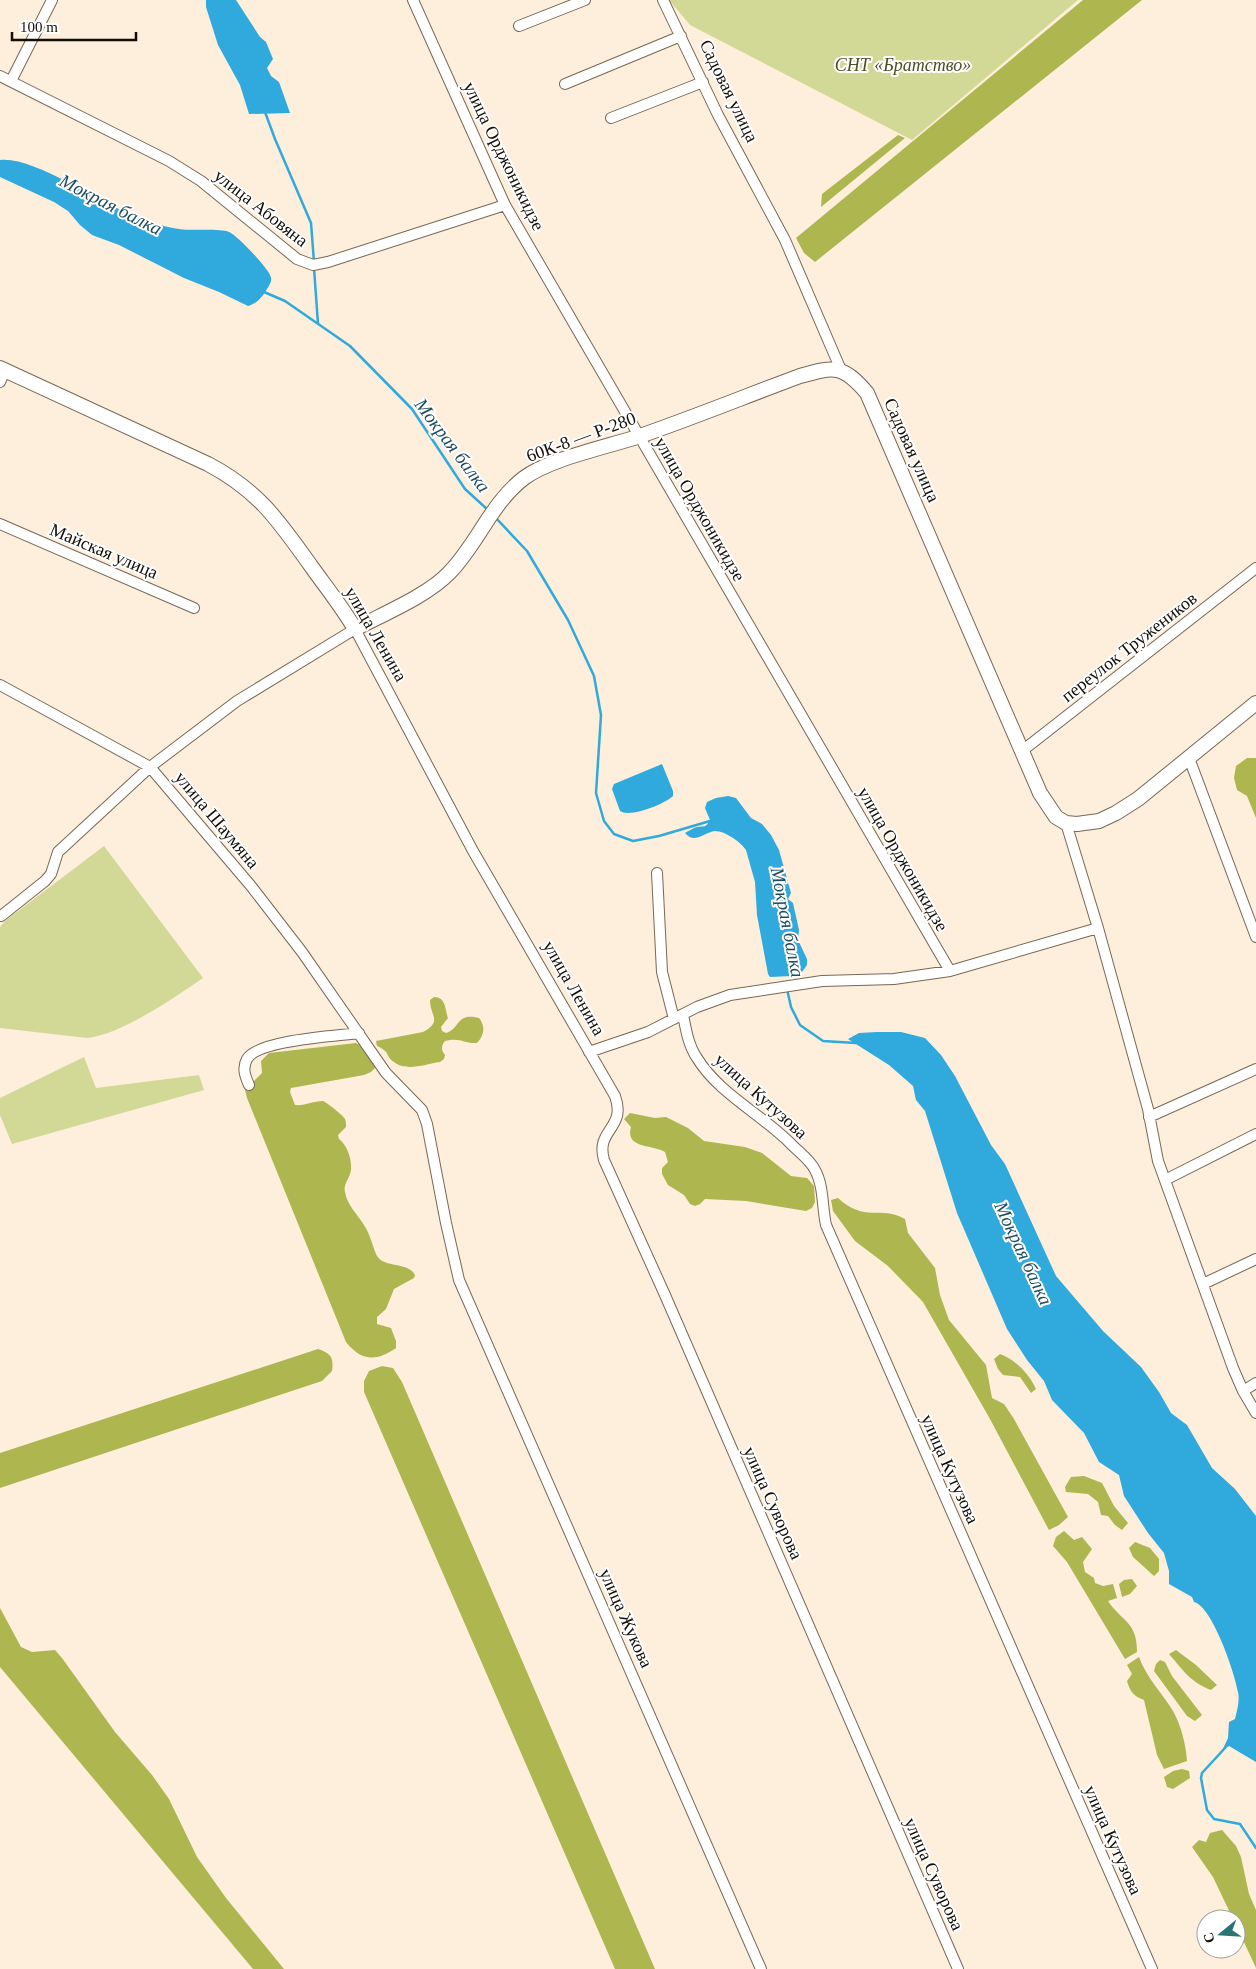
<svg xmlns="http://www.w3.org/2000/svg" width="1256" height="1969" viewBox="0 0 1256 1969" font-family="Georgia,serif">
  <rect width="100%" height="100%" fill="#feeedc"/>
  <path fill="#d2d996" d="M669 0H1078L912 140 690 25Z
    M104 846 203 978C173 998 123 1034 87 1038L0 1028V927L5 921Z
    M84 1057 96 1088 199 1075 204 1090 12 1144 0 1115V1098Z"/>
  <path fill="#aeb650" d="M1083 0H1142L815 262 804 253 796 238Z
    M898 135 905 138 821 207 822 194Z
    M1247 758H1256V818L1247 796 1237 790 1234 778 1236 766Z
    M434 997C446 997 445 1009 448 1018L441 1027 442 1031 446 1033C461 1028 456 1012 479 1018 486 1027 484 1035 477 1043 464 1044 461 1037 445 1041 441 1046 441 1050 445 1055L444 1059 440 1062C426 1064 406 1072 394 1062 385 1056 391 1052 377 1046L376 1041 423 1032C443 1021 430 1016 430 1000Z
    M356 1043C365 1047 373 1058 375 1068L371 1072 364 1075 291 1088 290 1092 295 1105C305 1106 313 1101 323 1101 326 1102 344 1116 345 1119 346 1121 346 1125 346 1127L338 1135 339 1139C347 1145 352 1159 351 1170 350 1178 343 1184 345 1192 347 1205 358 1215 364 1225 370 1234 372 1244 376 1254 382 1269 408 1261 415 1275L414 1278 394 1289 386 1309 377 1317V1324L391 1328 396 1341V1348C376 1362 361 1361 346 1342L247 1098 245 1090 262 1073 261 1061 269 1053Z
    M630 1113 655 1118 666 1117 688 1128 704 1141 745 1147 762 1153 791 1176 807 1178 814 1186 815 1202 812 1208 806 1211 746 1201 705 1199 700 1204 695 1206 690 1204 684 1195 668 1185 662 1174V1168L668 1162 665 1152C652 1144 625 1149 631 1127L624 1119Z
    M838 1198C865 1223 880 1205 905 1219L908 1233 935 1268 940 1295 949 1320 986 1365 992 1398 1004 1404 1014 1419 1068 1517 1059 1525 1049 1530 990 1419 923 1302 888 1266 855 1241 833 1211 831 1200Z
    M318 1349C331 1353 334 1358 332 1371L322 1381 0 1488V1453Z
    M1000 1354C1015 1359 1030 1375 1036 1389L1031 1393 1020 1377 1003 1375 998 1369 994 1359Z
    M382 1366 393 1368 402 1382 655 1969H615L364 1392V1381L369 1371Z
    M1084 1476 1102 1483 1114 1506 1128 1523 1122 1530 1115 1525 1108 1516 1101 1515 1098 1502 1088 1494 1066 1492 1065 1487 1071 1477Z
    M1064 1531 1074 1540 1082 1537 1092 1549 1083 1562 1085 1572 1094 1578 1095 1583 1103 1586 1113 1584 1117 1598 1108 1601C1122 1622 1137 1621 1137 1652L1125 1659 1067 1562 1053 1546 1056 1537Z
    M1135 1542 1150 1548 1159 1559V1571L1154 1576 1133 1557 1129 1548Z
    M1132 1579 1137 1586 1130 1594 1122 1597 1119 1584 1124 1580Z
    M0 1608 21 1647 32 1652 55 1650 62 1658 115 1732 152 1775 169 1799 197 1857 226 1898 284 1969H253L0 1667Z
    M1176 1650 1196 1665 1217 1685 1211 1690C1190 1682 1183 1670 1169 1654Z
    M1139 1657C1146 1677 1162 1693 1173 1711 1181 1725 1186 1745 1187 1761L1164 1769 1157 1755 1144 1700C1134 1696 1130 1692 1127 1681L1132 1674 1127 1665Z
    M1160 1660 1165 1662 1172 1676 1202 1715 1195 1721 1187 1716 1154 1671 1156 1664Z
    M1182 1769 1189 1771 1190 1778 1173 1789 1167 1787 1164 1777 1173 1771Z
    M1222 1830 1236 1846 1241 1857 1249 1894 1256 1910V1968L1236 1925V1919H1233L1213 1877 1192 1847 1199 1840 1206 1842 1210 1833Z"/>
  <path fill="#30a9dc" d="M206 0H236L260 37 266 42 273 59 267 68 271 76 279 82 290 113 249 114 240 85 218 45 206 7Z
    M0 160C33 156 99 202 132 215 147 221 163 227 179 229 191 231 221 228 229 232 236 234 267 267 270 275 273 280 270 284 267 289 262 297 258 303 248 306L219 292 184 278 119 245 92 235 80 225 68 211 54 202 0 177Z
    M662 764 673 791V796C665 804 630 818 620 811L612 789 614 784Z
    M728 796 736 798 751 818 762 824 771 835 779 850 791 893 788 899 793 903 799 930 798 940 807 959V965L802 972 791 976 770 977 768 974 757 915 755 882 746 850C741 842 725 831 715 831 704 832 695 845 685 833 689 831 693 828 697 827 704 826 706 828 710 820L705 808 707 802 716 798Z
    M877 1032H901L925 1038 941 1055 955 1076 991 1145 1005 1164 1056 1276 1103 1331 1141 1367 1159 1392 1171 1413 1187 1425 1212 1468 1235 1489 1256 1516V1762L1229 1746 1222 1751 1228 1738 1229 1722 1235 1719C1237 1711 1240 1700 1238 1692 1235 1673 1212 1606 1194 1602L1192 1597 1169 1584V1571L1164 1553 1148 1533 1124 1496 1119 1475 1099 1462 1084 1433 1052 1400 1044 1381 1027 1360 1007 1329 957 1213 925 1111 916 1100 913 1086 889 1065 848 1039 859 1033Z"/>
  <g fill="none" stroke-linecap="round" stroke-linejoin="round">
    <path stroke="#30a9dc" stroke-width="2.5" d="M265 112 275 139 311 223 314 262
      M314 268 318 324
      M264 292 285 301 350 346 412 409 465 489 488 510
      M495 517 527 551 568 620 594 676 601 715 596 793 604 821 614 834 633 841 659 836 710 821
      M787 989 791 1007 800 1025 823 1041 856 1043
      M1225 1748 1202 1773 1201 1778 1207 1810 1214 1819 1240 1824 1256 1848"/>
    <g stroke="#786753" stroke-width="12">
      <path id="street" d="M413 0 505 205 950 971
        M663 0 718 115 785 240 841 370
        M519 26 585 0
        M0 76 169 161 201 181 297 259 313 265 328 262 505 205
        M11 81 52 0
        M565 84 681 36
        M611 118 703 82
        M0 382 5 371
        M0 524 194 608
        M0 685 150 767 251 886 302 952 386 1073 422 1110 427 1124 446 1223 459 1280 761 1969
        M1022 751 1256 568
        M1189 758 1256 937
        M1066 823 1098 928 1148 1109 1158 1161 1233 1368 1243 1391 1256 1413
        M657 873 662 972 674 1019
        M1 916 45 881 51 874 58 852 150 767 237 701 355 629 473 851 615 1096C627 1129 595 1129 604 1160L665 1295 958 1969
        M683 1015C686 1029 688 1045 697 1058 719 1094 763 1115 792 1145 799 1152 811 1161 815 1170 824 1186 822 1208 826 1225L1152 1969
        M589 1052 648 1032 697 1007 730 995 822 981 894 979 950 971 1098 928
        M249 1085C245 1076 242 1068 247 1059 258 1040 337 1036 359 1033
        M1149 1117 1256 1069
        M1165 1180 1256 1134
        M1203 1284 1256 1259
        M1243 1391 1256 1383"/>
    </g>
    <g stroke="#786753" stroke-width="16">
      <path id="secondary" d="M0 368 208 464C259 491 278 520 311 566 326 587 342 607 355 629 383 614 427 596 449 573 477 545 491 503 524 478 549 459 606 447 637 437 692 418 746 396 800 376 835 366 843 365 867 393L1040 793 1056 817 1066 823 1077 824 1099 821 1116 813 1138 799 1256 703"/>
    </g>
    <use href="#street" stroke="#fff" stroke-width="10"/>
    <use href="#secondary" stroke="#fff" stroke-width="14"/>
  </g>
  <g text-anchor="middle" stroke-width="4" stroke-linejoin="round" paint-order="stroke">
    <g font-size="18" font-style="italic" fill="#4b4f24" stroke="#fff">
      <text x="903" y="71">СНТ «Братство»</text>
    </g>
    <g font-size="18" fill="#130d06" stroke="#fff">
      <text transform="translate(729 91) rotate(64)" y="6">Садовая улица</text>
      <text transform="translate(504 156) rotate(64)" y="6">улица Орджоникидзе</text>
      <text transform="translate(261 208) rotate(38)" y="6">улица Абовяна</text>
      <text transform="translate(581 437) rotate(-20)" y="6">60К-8 — Р-280</text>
      <text transform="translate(912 450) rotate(66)" y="6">Садовая улица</text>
      <text transform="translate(700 509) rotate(60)" y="6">улица Орджоникидзе</text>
      <text transform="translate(104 551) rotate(23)" y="6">Майская улица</text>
      <text transform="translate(376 634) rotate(60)" y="6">улица Ленина</text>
      <text transform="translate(1129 647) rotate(-38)" y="6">переулок Тружеников</text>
      <text transform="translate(217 820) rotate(50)" y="6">улица Шаумяна</text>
      <text transform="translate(903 859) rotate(60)" y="6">улица Орджоникидзе</text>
      <text transform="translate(574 988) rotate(60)" y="6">улица Ленина</text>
      <text transform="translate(761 1096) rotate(42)" y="6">улица Кутузова</text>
      <text transform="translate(950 1469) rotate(66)" y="6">улица Кутузова</text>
      <text transform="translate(773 1503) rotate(66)" y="6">улица Суворова</text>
      <text transform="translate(626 1618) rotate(66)" y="6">улица Жукова</text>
      <text transform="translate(1113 1840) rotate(66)" y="6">улица Кутузова</text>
      <text transform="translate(934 1874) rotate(66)" y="6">улица Суворова</text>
    </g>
    <g font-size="19" font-style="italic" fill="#1d4c62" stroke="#fff">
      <text transform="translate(111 204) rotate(27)" y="7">Мокрая балка</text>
      <text transform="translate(453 445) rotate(53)" y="7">Мокрая балка</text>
      <text transform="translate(788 922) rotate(79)" y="7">Мокрая балка</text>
      <text transform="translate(1024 1253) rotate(65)" y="7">Мокрая балка</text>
    </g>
  </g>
  <g transform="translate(1221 1934) rotate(252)"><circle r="24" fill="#ffffff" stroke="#a19e9b"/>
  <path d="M0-4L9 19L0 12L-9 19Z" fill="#2a7475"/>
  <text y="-8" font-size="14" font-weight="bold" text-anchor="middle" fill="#130d06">С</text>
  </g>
  <path d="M12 32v8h124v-8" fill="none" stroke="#130d06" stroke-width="2.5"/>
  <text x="20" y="32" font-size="15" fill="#130d06" stroke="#ffffff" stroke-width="4" paint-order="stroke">100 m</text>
</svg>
